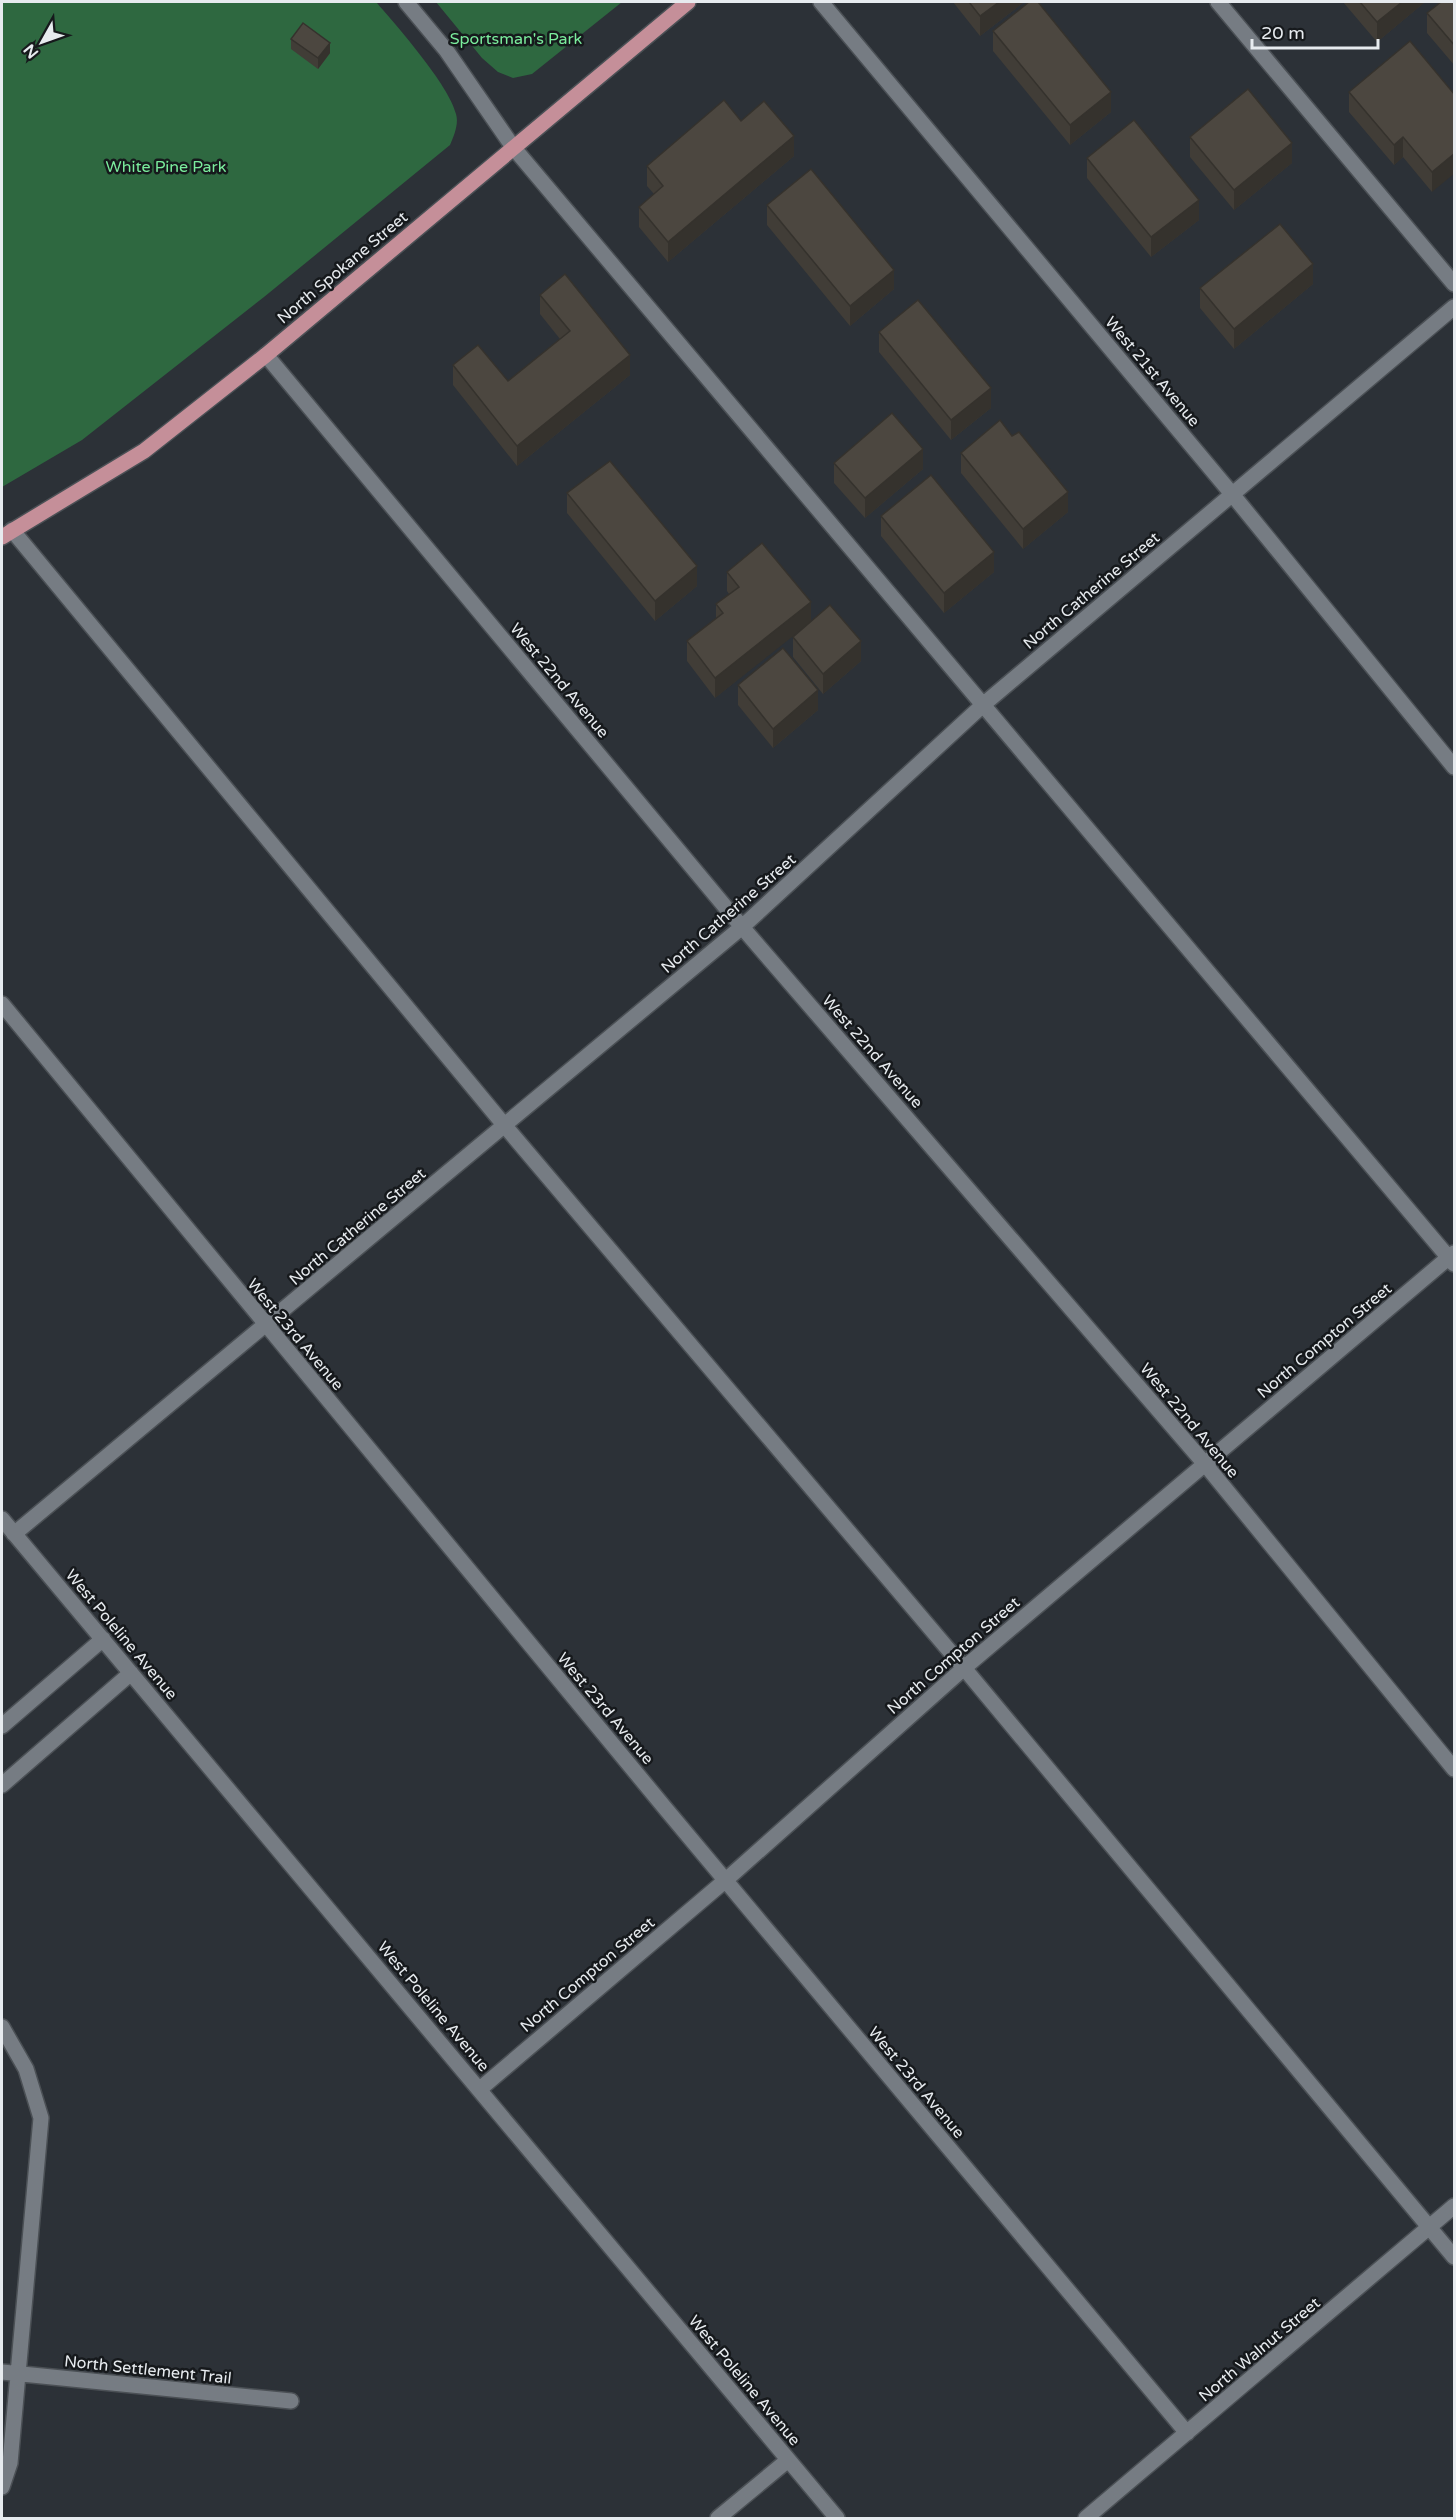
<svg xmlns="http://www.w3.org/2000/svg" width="1456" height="2520" viewBox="0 0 1456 2520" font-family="'Varela Round',sans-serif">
  <rect width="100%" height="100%" fill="#2c3137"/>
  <path fill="#2e6840" d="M2 2H376C397 26 449 85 456 114 459 124 454 136 450 145L264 297 82 440 2 487Z
    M436 2H622L532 74 513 78 498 72 482 58Z"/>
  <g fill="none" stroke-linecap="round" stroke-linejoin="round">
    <g stroke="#4b5055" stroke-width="18">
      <path id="minor" d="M406 2 446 50 513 147 1454 1264
        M821 2 1232 494 1454 767
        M1218 2 1454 284
        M266 355 742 927 1205 1464 1454 1769
        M12 530 505 1126 964 1668 1454 2257
        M2 1004 665 1808 1187 2433
        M2 1519 837 2518
        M14 1534 742 927 984 704 1454 307
        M2 1726 103 1639
        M2 1785 131 1673
        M2 2027 26 2069 41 2118 10 2463 2 2487
        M480 2089 727 1879 964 1668 1454 1253
        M2 2372 291 2401
        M718 2518 788 2460
        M1086 2518 1454 2206"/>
    </g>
    <g stroke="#4b5055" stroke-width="18">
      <path id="major" d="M2 537 144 451 266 355 688 2"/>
    </g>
    <use href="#minor" stroke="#767c83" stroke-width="15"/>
    <use href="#major" stroke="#c58f99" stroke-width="15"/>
  </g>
  <path fill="#413d37" d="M953 2H1024L980 36Z
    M1343 2H1425L1377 42Z
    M1455 2V66L1427 33V13Z
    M993 31 1111 112 1070 145 993 51Z
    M291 39 330 53 318 69 291 49Z
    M1349 92 1455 95 1432 192 1403 157 1394 165 1349 112Z
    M741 121 794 156 668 262 639 227V207L654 194 647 186V166Z
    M1190 137 1292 163 1234 210 1190 157Z
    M1087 158 1199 220 1151 257 1087 178Z
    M767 205 894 289 850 326 767 225Z
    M1313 284 1234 349 1200 308V288Z
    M540 295 630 375 517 466 453 385V365L508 381 560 339 540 314Z
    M879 332 991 408 951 440 879 352Z
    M1012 436 1068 512 1023 549 961 473V453Z
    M834 463 923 469 865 518 834 483Z
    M567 493 697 586 655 621 567 513Z
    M881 516 994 572 944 613 881 536Z
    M727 572 811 622 861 661 823 694 793 657V637L807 624 715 698 687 661V641L716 618V604L729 594 727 591Z
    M738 685 818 710 773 748 738 705Z"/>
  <path fill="#35322d" d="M999 2H1024L980 36V16Z
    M1402 2H1425L1377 42V22Z
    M330 43V53L318 69V58Z
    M1111 92V112L1070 145V125Z
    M794 136V156L668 262V242Z
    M1403 137V157L1394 165V145Z
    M1292 143V163L1234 210V190Z
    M1455 153V173L1432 192V172Z
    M1199 200V220L1151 257V237Z
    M1313 264V284L1234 349V329Z
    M894 270V289L850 326V306Z
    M630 355V375L517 466V446Z
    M991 388V408L951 440V420Z
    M923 449V469L865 518V498Z
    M1068 492V512L1023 549V529Z
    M994 552V572L944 613V593Z
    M697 566V586L655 621V601Z
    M811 602V622L715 698V678Z
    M861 641V661L823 694V674Z
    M818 690V710L773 748V729Z"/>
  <path fill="#4c4740" stroke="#35322d" stroke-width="1.5" d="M969 2H999L980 16Z
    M1029 2H1038L1111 92 1070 125 993 31Z
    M1360 2H1402L1377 22Z
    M1441 2H1455V46L1427 13Z
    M303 23 330 43 318 58 291 39Z
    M1410 41 1455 95V153L1432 172 1403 137 1394 145 1349 92Z
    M1248 89 1292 143 1234 190 1190 137Z
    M724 100 741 121 764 101 794 136 668 242 639 207 663 186 647 166Z
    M1134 120 1199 200 1151 237 1087 158Z
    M811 169 894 270 850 306 767 205Z
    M1280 224 1313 264 1234 329 1200 288Z
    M565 274 630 355 517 446 453 365 478 345 508 381 570 331 540 295Z
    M918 300 991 388 951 420 879 332Z
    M892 413 923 449 865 498 834 463Z
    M1000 420 1012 436 1019 432 1068 492 1023 529 961 453Z
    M610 461 697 566 655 601 567 493Z
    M931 475 994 552 944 593 881 516Z
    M762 543 811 602 715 678 687 641 723 613 716 604 739 587 727 572Z
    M830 605 861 641 823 674 793 637Z
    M783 648 818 690 773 729 738 685Z"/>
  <g text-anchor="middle" stroke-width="5" stroke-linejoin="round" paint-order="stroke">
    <g font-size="16" fill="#7bed9d" stroke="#16191c">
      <text x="516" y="44">Sportsman's Park</text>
      <text x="166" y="172">White Pine Park</text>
    </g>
    <g font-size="16" fill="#e7ebef" stroke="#16191c">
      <text transform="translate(342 267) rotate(-40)" y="6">North Spokane Street</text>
      <text transform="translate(1153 371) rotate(50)" y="6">West 21st Avenue</text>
      <text transform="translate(1091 590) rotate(-40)" y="6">North Catherine Street</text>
      <text transform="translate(560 680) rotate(50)" y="6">West 22nd Avenue</text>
      <text transform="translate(728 913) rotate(-41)" y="6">North Catherine Street</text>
      <text transform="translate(873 1051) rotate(49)" y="6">West 22nd Avenue</text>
      <text transform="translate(357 1226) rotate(-40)" y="6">North Catherine Street</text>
      <text transform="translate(296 1334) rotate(50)" y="6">West 23rd Avenue</text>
      <text transform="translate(1324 1340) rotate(-40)" y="6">North Compton Street</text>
      <text transform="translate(1190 1420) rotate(50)" y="6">West 22nd Avenue</text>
      <text transform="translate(122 1634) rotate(50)" y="6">West Poleline Avenue</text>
      <text transform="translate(953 1655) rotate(-41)" y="6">North Compton Street</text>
      <text transform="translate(606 1708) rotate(50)" y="6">West 23rd Avenue</text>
      <text transform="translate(587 1974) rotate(-40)" y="6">North Compton Street</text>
      <text transform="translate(434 2006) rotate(50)" y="6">West Poleline Avenue</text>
      <text transform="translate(917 2082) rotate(50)" y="6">West 23rd Avenue</text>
      <text transform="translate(1259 2349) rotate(-40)" y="6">North Walnut Street</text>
      <text transform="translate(148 2369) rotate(6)" y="6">North Settlement Trail</text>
      <text transform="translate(745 2380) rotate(50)" y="6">West Poleline Avenue</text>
    </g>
  </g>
  <rect width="1456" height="2520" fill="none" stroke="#e7ebef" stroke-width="6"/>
  <g transform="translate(42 42) rotate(230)" stroke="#16191c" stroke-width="4.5" paint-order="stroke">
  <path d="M0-4.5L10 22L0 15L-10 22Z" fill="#e7ebef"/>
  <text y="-9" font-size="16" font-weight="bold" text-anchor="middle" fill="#e7ebef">N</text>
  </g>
  <path d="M1252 39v9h126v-9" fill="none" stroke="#e7ebef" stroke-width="3"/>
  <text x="1261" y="39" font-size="18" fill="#e7ebef" stroke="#16191c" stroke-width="4.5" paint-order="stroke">20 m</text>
</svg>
